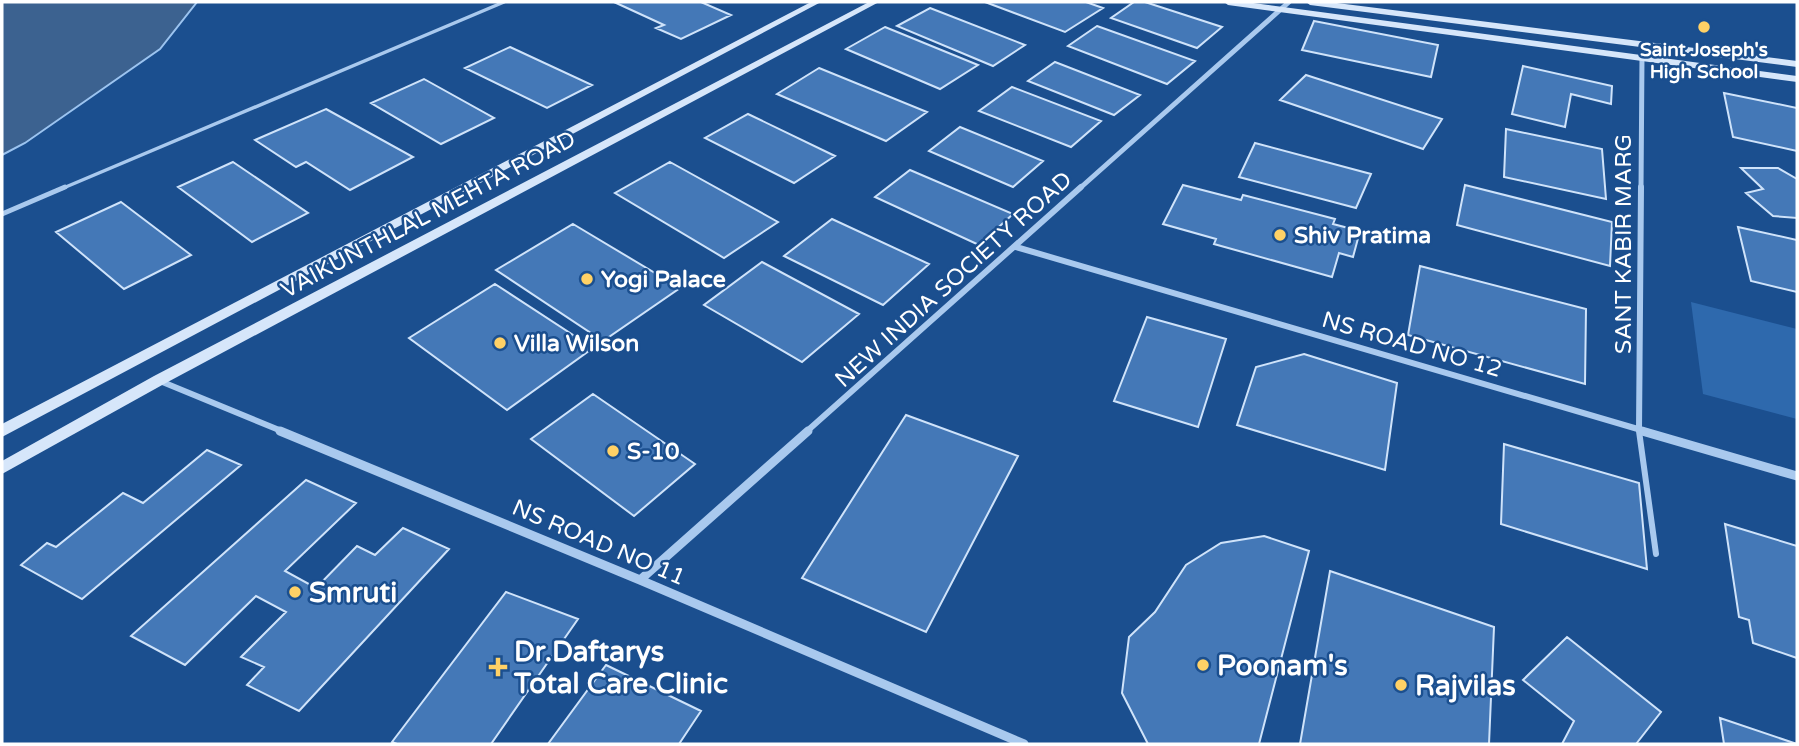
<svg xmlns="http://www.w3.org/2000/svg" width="1799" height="746" viewBox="0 0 1799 746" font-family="'Varela Round',sans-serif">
  <rect width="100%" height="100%" fill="#1b4f8f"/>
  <path fill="#2e69ad" d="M1691 302 1797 329V419L1703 394Z"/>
  <path fill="#3c6290" stroke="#9cc4f0" stroke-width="2" d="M2 2H197L160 49 25 143 2 155Z"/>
  <path fill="#4478b7" stroke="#cfe3fa" stroke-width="2" d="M614 2H701L731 15 681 39 656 28 664 25Z
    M985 2H1086L1103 8 1065 32Z
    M1134 2H1145L1222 27 1197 48 1111 18Z
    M930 8 1025 45 993 66 897 26Z
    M1314 21 1438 45 1431 77 1302 50Z
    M1097 26 1195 61 1167 84 1068 46Z
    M885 27 978 65 940 89 846 49Z
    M510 47 592 85 547 108 465 68Z
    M1055 62 1140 95 1114 115 1028 81Z
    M1523 66 1612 86 1611 104 1571 94 1565 127 1512 114Z
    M819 68 927 112 886 141 777 94Z
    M1306 75 1442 119 1423 149 1280 100Z
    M424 79 494 118 441 144 371 103Z
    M1012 87 1101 121 1071 147 979 111Z
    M1724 93 1797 108V151L1733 137Z
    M326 109 413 157 350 190 306 162 296 167 255 140Z
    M748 114 835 156 794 183 705 138Z
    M960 127 1043 161 1013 187 929 151Z
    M1506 129 1602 149 1606 199 1504 177Z
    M1255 143 1371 174 1356 208 1239 177Z
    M233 162 308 213 252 242 178 187Z
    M670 162 778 222 724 258 615 193Z
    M1741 168H1778L1797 179V218L1773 216 1746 193 1763 189Z
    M910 170 1013 214 979 245 875 197Z
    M1183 185 1241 200 1243 195 1335 219 1333 224 1360 231 1353 257 1339 253 1332 277 1214 244 1216 239 1163 224Z
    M1465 185 1612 222 1610 266 1457 225Z
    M121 202 191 255 124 289 56 232Z
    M832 219 929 264 883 305 784 256Z
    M573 224 680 288 603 341 496 270Z
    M1738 227 1797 240V292L1751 281Z
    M762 262 859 314 802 362 704 305Z
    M1420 266 1586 309 1585 384 1408 335Z
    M495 284 593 348 507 410 409 338Z
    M1147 317 1226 339 1198 427 1114 401Z
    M1304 354 1397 383 1385 470 1237 425 1256 367Z
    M593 394 695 464 634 516 531 439Z
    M906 415 1018 456 926 632 802 578Z
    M1504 444 1639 483 1647 569 1501 524Z
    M207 450 241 465 82 599 21 565 47 543 56 547 123 493 143 503Z
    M306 480 356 503 285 571 316 588 357 546 375 555 403 528 449 549 299 711 247 685 264 667 241 657 286 612 256 596 185 665 131 636Z
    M1725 524 1797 546V658L1753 643 1749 620 1739 617Z
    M1264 536 1309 551 1259 744H1148L1122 693 1129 637 1155 612 1186 565 1221 543Z
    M1330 571 1494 627 1489 744H1300Z
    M506 592 578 619 491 744H397L392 742Z
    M1567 637 1661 712 1636 744H1562L1574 721 1523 680Z
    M606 665 701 711 679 744H548Z
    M1720 718 1797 744H1724Z"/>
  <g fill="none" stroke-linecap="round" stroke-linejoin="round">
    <path stroke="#a9c9ee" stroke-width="3.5" d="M61 189 504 2"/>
    <path stroke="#a9c9ee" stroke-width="5" d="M2 214 65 187"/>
    <path stroke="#a9c9ee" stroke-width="6" d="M1639 431 1656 554"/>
    <path stroke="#a9c9ee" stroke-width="5" d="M1079 189 1289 2
      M1641 189 1642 57"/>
    <path stroke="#a9c9ee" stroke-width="6" d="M1016 247 1648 432
      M160 381 284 432
      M1639 430 1641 187
      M806 432 1081 187"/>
    <path stroke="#a9c9ee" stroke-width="9" d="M280 431 640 580 1024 744
      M1642 431 1797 476
      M640 580 808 431"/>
    <path fill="#d6e6fa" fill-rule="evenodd" d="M811 2H821L2 437V424Z
      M869 2H879L164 384 2 474V461L154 376Z
      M1224 2H1246L1797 76V82L1228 5Z
      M1306 2H1329L1797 61V67L1310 5Z"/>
  </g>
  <g fill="#ffd166" stroke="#1b4f8f" stroke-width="2.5">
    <circle cx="1704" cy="27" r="7"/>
    <circle cx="1280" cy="235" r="7"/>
    <circle cx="587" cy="279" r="7"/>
    <circle cx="500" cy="343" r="7"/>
    <circle cx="613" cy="451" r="7"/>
    <circle cx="295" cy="592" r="7"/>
    <circle cx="1203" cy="665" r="7"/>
    <path d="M494.5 656.5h7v7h7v7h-7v7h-7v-7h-7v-7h7z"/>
    <circle cx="1401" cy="685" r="7"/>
  </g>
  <g text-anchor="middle" stroke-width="5" stroke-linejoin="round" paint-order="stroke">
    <g font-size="19" font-weight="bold" fill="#fff" stroke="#1b4f8f">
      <text x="1704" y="56">Saint Joseph's<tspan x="1704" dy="22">High School</tspan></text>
    </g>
    <g font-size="23" fill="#fff" stroke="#1b4f8f">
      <text transform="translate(428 214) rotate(-28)" y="8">VAIKUNTHLAL MEHTA ROAD</text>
      <text transform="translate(1623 244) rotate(-90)" y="8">SANT KABIR MARG</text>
      <text transform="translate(953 279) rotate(-42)" y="8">NEW INDIA SOCIETY ROAD</text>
      <text transform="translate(1412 344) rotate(16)" y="8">NS ROAD NO 12</text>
      <text transform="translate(599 542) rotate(23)" y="8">NS ROAD NO 11</text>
    </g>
    <g font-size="23" font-weight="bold" fill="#fff" stroke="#1b4f8f" text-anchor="start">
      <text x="1294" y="243">Shiv Pratima</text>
      <text x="601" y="287">Yogi Palace</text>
      <text x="514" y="351">Villa Wilson</text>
      <text x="627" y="459">S-10</text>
    </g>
    <g font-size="28" font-weight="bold" fill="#fff" stroke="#1b4f8f" text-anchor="start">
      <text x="309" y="602">Smruti</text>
      <text x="514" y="661">Dr.Daftarys<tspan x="514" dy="32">Total Care Clinic</tspan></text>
      <text x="1217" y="675">Poonam's</text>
      <text x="1415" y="695">Rajvilas</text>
    </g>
  </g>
  <rect width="1799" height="746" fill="none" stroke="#ffffff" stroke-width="7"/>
</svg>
